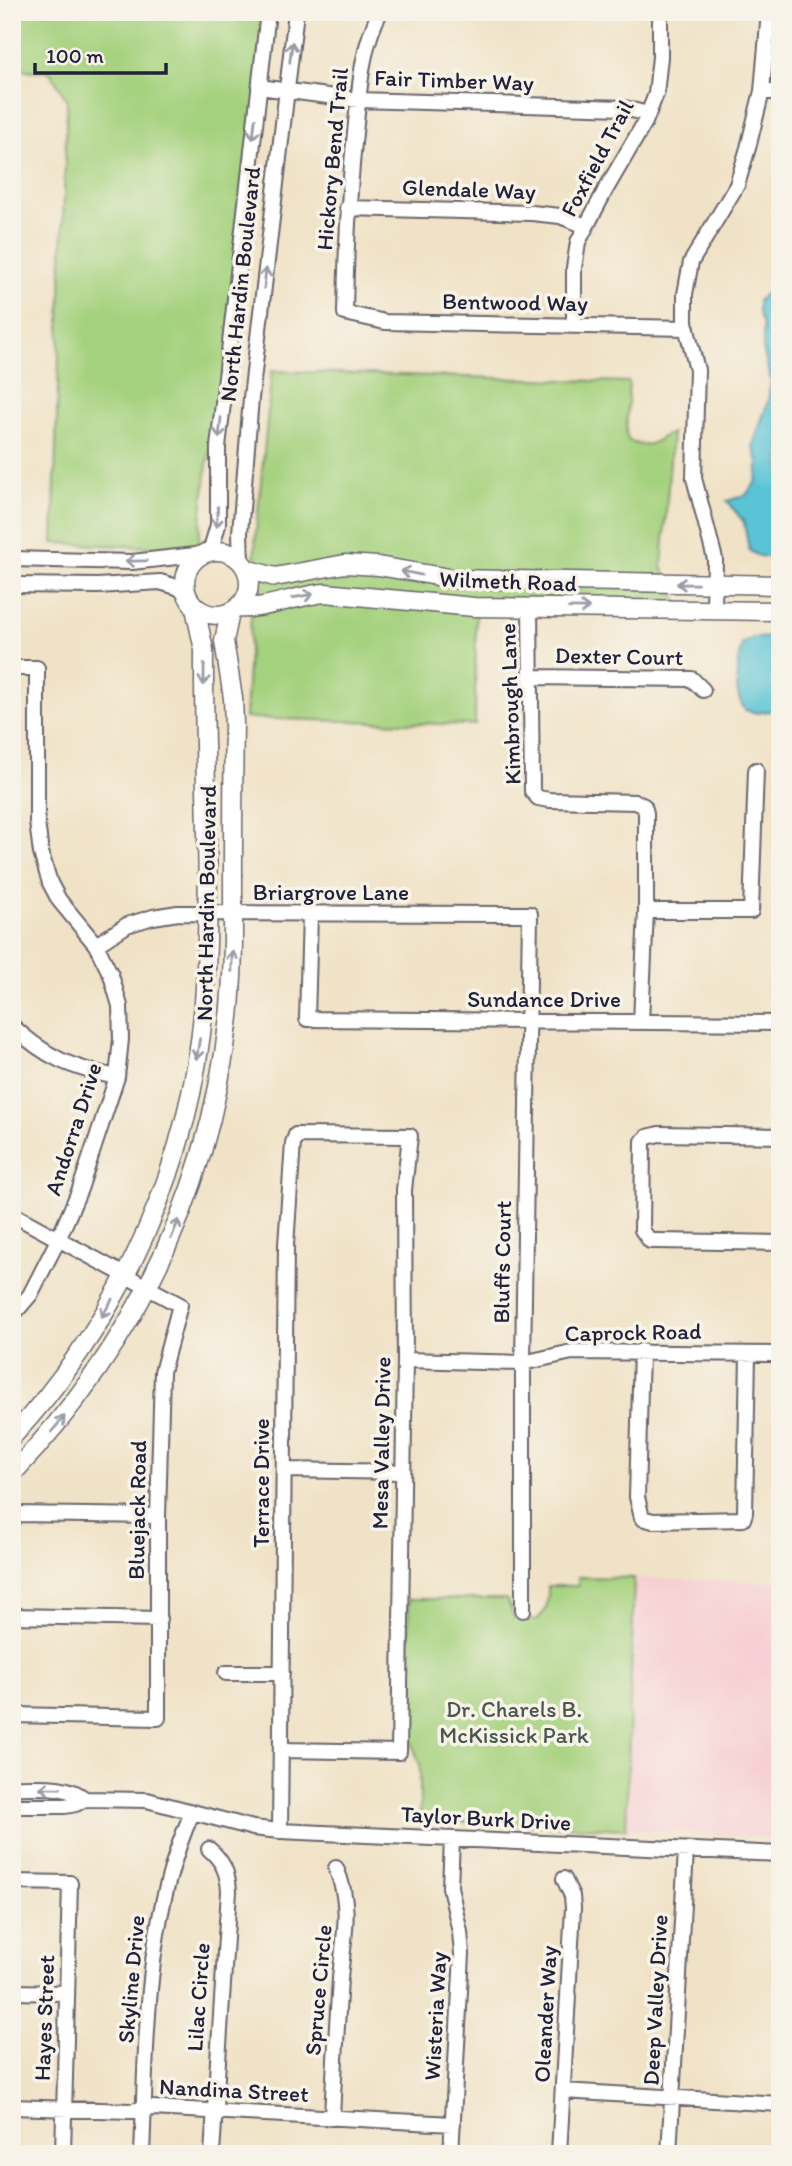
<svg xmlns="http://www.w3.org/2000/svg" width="792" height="2166" viewBox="0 0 792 2166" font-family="Itim,sans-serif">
  <rect width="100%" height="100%" fill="#f7f3e8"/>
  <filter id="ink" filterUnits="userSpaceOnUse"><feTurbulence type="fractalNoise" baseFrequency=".0143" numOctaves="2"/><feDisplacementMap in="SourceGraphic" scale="14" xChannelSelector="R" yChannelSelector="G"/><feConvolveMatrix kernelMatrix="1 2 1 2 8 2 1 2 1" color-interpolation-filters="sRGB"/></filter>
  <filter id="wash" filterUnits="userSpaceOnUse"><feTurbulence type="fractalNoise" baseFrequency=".00686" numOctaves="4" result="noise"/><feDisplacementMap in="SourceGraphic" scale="28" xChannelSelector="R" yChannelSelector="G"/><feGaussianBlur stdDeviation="1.57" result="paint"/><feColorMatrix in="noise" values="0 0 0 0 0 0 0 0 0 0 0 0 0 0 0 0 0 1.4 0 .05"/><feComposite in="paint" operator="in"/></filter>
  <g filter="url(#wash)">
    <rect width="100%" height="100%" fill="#f0e2c6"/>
    <path fill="#f7cfd4" d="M634 1578 780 1582V1838L626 1829Z"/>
    <path fill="#a4d17d" stroke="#637a5c" stroke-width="2" d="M12 12H270L229 355 207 465 198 549 53 543 67 100 50 72 12 69Z
      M272 371 629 382 626 433 628 440C652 452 653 439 672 433L662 567 683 615 476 611 475 725 245 718 256 532Z
      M578 1577 634 1578 626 1829 420 1820V1765L408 1732 409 1599H507L514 1618 536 1620C549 1611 548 1601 548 1586H578Z"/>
    <path fill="#5ac4d6" stroke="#3e7388" stroke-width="2" d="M780 286V557C768 558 758 558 749 550L744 522 727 501 746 495 756 482 758 473V462L753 445 768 401 771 381 763 349V327L758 311V301L765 294Z
      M780 637V709L758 713 745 710C732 692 737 665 742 644L753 638Z"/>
  </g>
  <g filter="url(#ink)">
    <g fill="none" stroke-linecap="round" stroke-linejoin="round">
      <g stroke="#6a656c" stroke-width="18">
        <path id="minor" d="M380 12C362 47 360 84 356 123 349 186 346 249 345 313L385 322 687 328
          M259 87 358 100 624 108 648 114
          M762 91 780 93
          M347 208 532 213 560 216 586 226
          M574 326V268L578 242 606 189 645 122 656 94 660 57V12
          M210 552 218 525V447L268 12
          M12 559 132 562 204 554
          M241 562 240 533 251 398 296 12
          M12 585 98 586 160 582 177 587 186 593
          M530 607 532 791 538 798 549 800 636 802 644 806 646 813V911L641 1022
          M714 610 715 559 694 478 697 370 685 322V294L691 262 737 185 748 148 762 91 769 12
          M12 668H37V822L41 853 50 883 59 900 96 945 111 975 120 1006 121 1039 117 1077 80 1189 58 1240 30 1295 12 1316
          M530 677 692 679 703 690
          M646 911H751L756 770
          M310 914 307 1019 780 1023
          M96 945 127 925 153 917 178 913 530 914 523 1363V1610
          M12 1026C47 1058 71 1068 117 1077
          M780 1136 659 1134 647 1137 643 1141 642 1230 650 1241H657L780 1243
          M12 1214 180 1305 162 1372 158 1516V1718L12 1715
          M641 1351 637 1497 642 1518 653 1521 743 1519 745 1513 748 1354
          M405 1360 523 1363 572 1352 780 1354
          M284 1470 403 1472
          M12 1521 15 1514 158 1516
          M12 1616 159 1619
          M226 1673H282
          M12 1787C37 1788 65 1783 85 1799
          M12 1806H65L76 1804 85 1799 147 1800 253 1828 280 1831 780 1854
          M280 1831 286 1245 293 1143 296 1135 410 1136 404 1190 405 1360 399 1752 282 1750
          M209 1849C223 1861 228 1873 229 1891L212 2154
          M12 1882 70 1883 63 2154
          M12 1992 67 1993
          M563 2091 780 2104
          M12 2107 129 2111 152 2108 453 2124
          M332 2118C334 2072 337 2025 340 1979 343 1938 353 1908 336 1868
          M142 2154C147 2039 144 1920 192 1813
          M451 2154 462 1954 460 1932 450 1887 452 1839
          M559 2154 573 1908 572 1896 564 1879
          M669 2154 686 1850"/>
      </g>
      <g stroke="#6a656c" stroke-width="21">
        <path id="major" d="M185 583a32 32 0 1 1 64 0a32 32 0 1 1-64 0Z
          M246 569 275 577 345 564 378 566 455 579 780 585
          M237 608C260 611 298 595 325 593L474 607 780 611
          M12 1437C124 1315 196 1155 205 988 212 876 203 762 204 650L195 608
          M12 1474C134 1346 209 1194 229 1017 234 972 233 925 233 879 233 828 233 777 234 725L233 698 224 641 230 613"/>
      </g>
      <use href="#minor" stroke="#fff" stroke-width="14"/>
      <use href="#major" stroke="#fff" stroke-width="18"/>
    </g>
    <defs><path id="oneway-shaft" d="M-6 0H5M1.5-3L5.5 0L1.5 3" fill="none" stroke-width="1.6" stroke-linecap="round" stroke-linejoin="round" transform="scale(1.75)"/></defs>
    <g stroke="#9c9ca7">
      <use href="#oneway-shaft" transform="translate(291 52) rotate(-83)"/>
      <use href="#oneway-shaft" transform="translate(254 129) rotate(97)"/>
      <use href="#oneway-shaft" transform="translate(265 278) rotate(-84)"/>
      <use href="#oneway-shaft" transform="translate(220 428) rotate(96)"/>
      <use href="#oneway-shaft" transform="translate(217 517) rotate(94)"/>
      <use href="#oneway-shaft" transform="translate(136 561) rotate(179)"/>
      <use href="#oneway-shaft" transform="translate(411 573) rotate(-168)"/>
      <use href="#oneway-shaft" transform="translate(687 584) rotate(-179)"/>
      <use href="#oneway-shaft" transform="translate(303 596) rotate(-10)"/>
      <use href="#oneway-shaft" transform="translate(579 608) rotate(1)"/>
      <use href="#oneway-shaft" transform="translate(204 675) rotate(91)"/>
      <use href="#oneway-shaft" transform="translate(232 961) rotate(-89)"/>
      <use href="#oneway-shaft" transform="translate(198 1049) rotate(99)"/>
      <use href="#oneway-shaft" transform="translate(175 1229) rotate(-68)"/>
      <use href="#oneway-shaft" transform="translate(107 1308) rotate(120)"/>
      <use href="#oneway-shaft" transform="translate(58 1424) rotate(-50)"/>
      <use href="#oneway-shaft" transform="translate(50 1788) rotate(-179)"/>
    </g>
  </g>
  <g text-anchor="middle" stroke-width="7" stroke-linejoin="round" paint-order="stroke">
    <g font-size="23" fill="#22223b" stroke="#f7f3e8">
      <text transform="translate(454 80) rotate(2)" y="8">Fair Timber Way</text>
      <text transform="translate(597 158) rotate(-62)" y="8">Foxfield Trail</text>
      <text transform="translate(332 159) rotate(-85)" y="8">Hickory Bend Trail</text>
      <text transform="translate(469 189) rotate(2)" y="8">Glendale Way</text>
      <text transform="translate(240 284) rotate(-84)" y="8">North Hardin Boulevard</text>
      <text transform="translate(515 302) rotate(1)" y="8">Bentwood Way</text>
      <text transform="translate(508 581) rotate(2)" y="8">Wilmeth Road</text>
      <text transform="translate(619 656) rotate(1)" y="8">Dexter Court</text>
      <text transform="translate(510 704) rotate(-92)" y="8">Kimbrough Lane</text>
      <text x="331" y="900">Briargrove Lane</text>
      <text transform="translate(206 903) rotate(-89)" y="8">North Hardin Boulevard</text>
      <text x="544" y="1007">Sundance Drive</text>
      <text transform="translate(73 1129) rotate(-72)" y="8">Andorra Drive</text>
      <text transform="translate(502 1262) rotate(-89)" y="8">Bluffs Court</text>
      <text transform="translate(633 1332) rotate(-1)" y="8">Caprock Road</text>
      <text transform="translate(381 1443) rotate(-89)" y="8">Mesa Valley Drive</text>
      <text transform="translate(261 1483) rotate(-90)" y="8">Terrace Drive</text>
      <text transform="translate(137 1510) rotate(-89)" y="8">Bluejack Road</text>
      <text transform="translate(486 1818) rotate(3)" y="8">Taylor Burk Drive</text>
      <text transform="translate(131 1979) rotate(-85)" y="8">Skyline Drive</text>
      <text transform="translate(318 1990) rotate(-85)" y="8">Spruce Circle</text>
      <text transform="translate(198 1997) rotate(-86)" y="8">Lilac Circle</text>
      <text transform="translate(655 2000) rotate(-87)" y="8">Deep Valley Drive</text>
      <text transform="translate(545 2014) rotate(-87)" y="8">Oleander Way</text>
      <text transform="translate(435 2016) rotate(-87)" y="8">Wisteria Way</text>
      <text transform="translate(44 2018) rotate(-88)" y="8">Hayes Street</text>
      <text transform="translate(234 2090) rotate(3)" y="8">Nandina Street</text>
    </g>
    <g font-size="23" fill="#49574f" stroke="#f7f3e8">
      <text x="514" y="1717">Dr. Charels B.<tspan x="514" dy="26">McKissick Park</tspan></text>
    </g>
  </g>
  <rect width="792" height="2166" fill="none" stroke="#f7f3e8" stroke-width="42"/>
  <path d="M35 63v10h131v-10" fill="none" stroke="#22223b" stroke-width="3.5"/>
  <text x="46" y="63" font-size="21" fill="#22223b" stroke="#f7f3e8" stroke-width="5" paint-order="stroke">100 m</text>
</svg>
